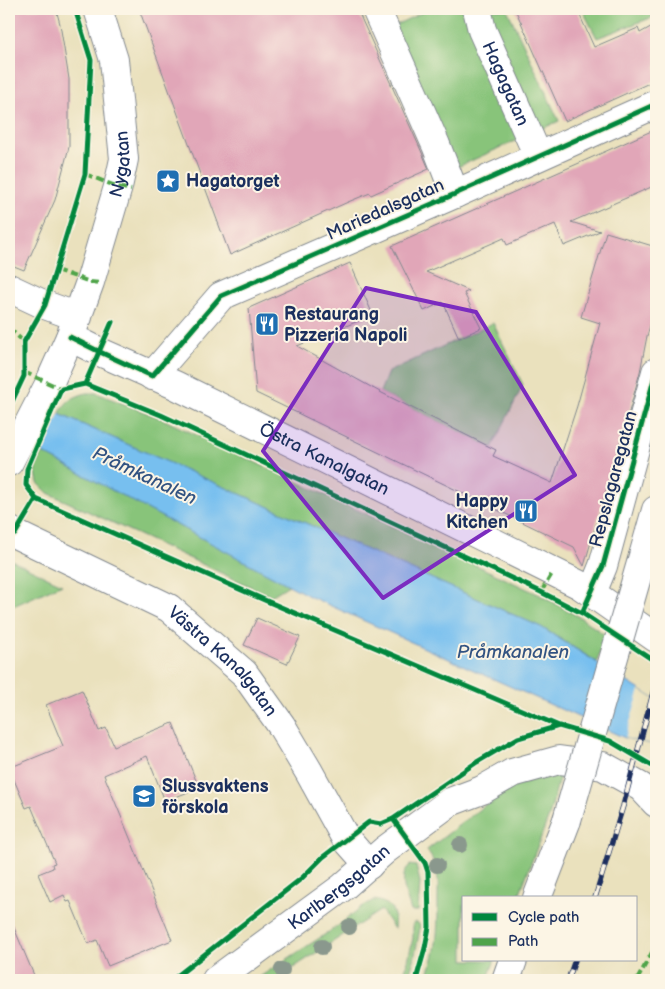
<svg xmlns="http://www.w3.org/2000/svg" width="665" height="989" viewBox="0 0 665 989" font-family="'Balsamiq Sans',sans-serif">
  <rect width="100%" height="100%" fill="#fcf5e5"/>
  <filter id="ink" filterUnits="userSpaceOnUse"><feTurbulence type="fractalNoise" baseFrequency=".02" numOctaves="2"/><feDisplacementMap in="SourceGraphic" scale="10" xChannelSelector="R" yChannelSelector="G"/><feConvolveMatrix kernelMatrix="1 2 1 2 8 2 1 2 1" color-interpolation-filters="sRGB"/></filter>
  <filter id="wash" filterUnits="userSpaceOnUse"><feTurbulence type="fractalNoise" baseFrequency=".0096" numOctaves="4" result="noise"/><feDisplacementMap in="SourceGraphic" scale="20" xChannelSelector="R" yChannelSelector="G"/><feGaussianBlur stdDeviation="1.12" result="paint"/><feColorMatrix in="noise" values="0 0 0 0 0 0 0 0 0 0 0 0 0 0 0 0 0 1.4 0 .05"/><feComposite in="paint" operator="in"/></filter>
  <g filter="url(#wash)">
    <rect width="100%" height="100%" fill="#eae1bd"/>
    <path fill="#88c47a" stroke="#527a6c" d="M429 9H507L559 121 442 174 381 32Z
      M582 9H656V16L597 38Z
      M493 323 523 385 492 448 380 392 388 372Z
      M86 393H96L160 418 540 595 581 618 605 635 597 662 541 627 59 414C67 400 71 398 86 393Z
      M43 453 289 585 271 596 48 493 38 483 35 468Z
      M9 559 62 584 9 608Z
      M560 775 550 813 518 898H464V960H495L487 980H425C438 954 438 928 438 899 438 889 439 878 436 868 434 861 430 855 427 850L494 798 509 788 543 776Z
      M410 865 416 866 420 882 418 911H411C407 897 397 876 410 865Z
      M374 900C392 903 396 911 394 929L381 910 275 980H255L338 926 360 908Z
      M417 922 419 924 420 928 414 960 407 980H401L407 965 413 938V923Z"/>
    <path fill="#77bfef" stroke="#4977a6" d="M9 389 59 414 541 627 656 700V745L625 738 311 597 43 453 9 431Z"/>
    <path fill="#eae1bd" d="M9 387 60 412 42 455 9 434Z
      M640 690 656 700V745L625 738Z"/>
    <g id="blocks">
      <path fill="#e1a6b8" d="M9 9H56L60 24 69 79V147L55 200 24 270 9 264V140L10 136 9 113Z
        M139 9H357L419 146 429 169 371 195 370 193 348 202 230 255Z
        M515 9H577L594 47 638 28 640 33 656 24V80L565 121Z
        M656 129V185L571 222 600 231 564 246 555 224 507 245 504 238 426 272 469 291 464 293 481 328 459 338 443 302 424 311 392 246Z
        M606 232 656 247V305L647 336 640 372 631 405 584 566 574 547 256 393 249 308 350 263 373 315 297 346 380 392 496 450 493 456 552 483 577 406 600 323 581 317Z
        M257 618 300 637 287 664 244 645Z
        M82 690 99 731 106 728 114 746 173 723 199 788 165 801 147 756 104 775 172 940 108 966 97 940 88 944 70 901 67 902 64 895 50 902 38 874 53 868 52 864 55 863 31 806 26 808 9 768 63 746 46 705Z
        M9 916 36 980H9Z"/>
    </g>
  </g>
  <g filter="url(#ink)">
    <use href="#blocks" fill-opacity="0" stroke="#82888e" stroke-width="1"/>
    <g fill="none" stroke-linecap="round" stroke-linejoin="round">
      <g stroke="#82888e" stroke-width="30">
        <g id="minor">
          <path d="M376 9 436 145 455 194"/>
          <path id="s1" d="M477 9 482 30 538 156"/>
          <path d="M9 288 45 305 78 317"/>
          <path id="s2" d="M70 337 100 352 175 385 580 585 656 638"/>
          <path d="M152 376 221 296 455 194 656 104"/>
          <path id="s3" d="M9 462 48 386 70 337 90 282 118 187 124 159 114 60 98 9"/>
          <path id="s4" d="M9 530 15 534 169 608 244 673 281 725 309 772 346 839 369 865"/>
          <path d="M643 556 656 510"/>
          <path d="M592 593 603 566 656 372"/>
          <path d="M537 898 567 820"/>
          <path id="s5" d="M216 980 343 887 385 850 450 802 482 790 512 773 559 760 603 766 641 787 656 803"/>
          <path d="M506 980 513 960"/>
        </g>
      </g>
      <use href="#minor" stroke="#fff" stroke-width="28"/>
      <g stroke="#1b2f5e" stroke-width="5.5">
        <path id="rail" d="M595 898 623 806 656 682
          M568 980 575 960"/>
      </g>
      <use href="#rail" stroke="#fcf5e5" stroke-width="4" stroke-dasharray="11" stroke-linecap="butt"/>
      <g stroke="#82888e" stroke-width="30" stroke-linecap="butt">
        <path id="minor-bridge" d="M567 820 643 556"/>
      </g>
      <use href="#minor-bridge" stroke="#fff" stroke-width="28"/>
      <path stroke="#4fa44a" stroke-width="4" stroke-dasharray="8 4" stroke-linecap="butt" d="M85 174 118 187 131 190
        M56 270 90 282 101 283
        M9 328 24 342
        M24 372 62 389
        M541 592 553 572
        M637 980 656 945"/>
      <g stroke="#fcf5e5" stroke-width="8">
        <path id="cycleway" d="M70 337 100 352 152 376 221 296 455 194 656 104
          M85 384 112 322
          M9 408 24 376V342L45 305 85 174 91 60 75 9
          M36 499 26 485 27 469 60 392 62 389 85 384 161 415 541 592 582 613 656 662
          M15 534 36 499 269 602 559 726 610 741 656 768
          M582 613 603 566 656 372
          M393 819 425 863 428 872 429 927 425 948 416 980
          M172 980 302 878 323 857 369 822 381 824 393 819 477 762 518 738 559 726"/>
      </g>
      <use href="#cycleway" stroke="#00873e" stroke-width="5"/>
    </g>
    <g fill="#8a988d">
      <circle cx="460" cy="845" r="8"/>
      <circle cx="437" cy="865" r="8"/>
      <circle cx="349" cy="927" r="8"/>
      <circle cx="322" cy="947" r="8"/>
      <circle cx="282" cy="970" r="8"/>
    </g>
  </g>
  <path fill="#7b2cbf" fill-opacity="0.2" stroke="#7b2cbf" stroke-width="4" stroke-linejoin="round" d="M366 288 476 312 575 475 383 598 263 451Z"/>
  <defs>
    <g id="sight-square" transform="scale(1.25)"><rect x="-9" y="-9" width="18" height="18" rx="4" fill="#1f6fb2" stroke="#fcf5e5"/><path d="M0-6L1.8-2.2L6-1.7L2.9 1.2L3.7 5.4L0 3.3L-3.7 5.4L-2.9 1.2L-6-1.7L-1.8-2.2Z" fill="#fff"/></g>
    <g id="restaurant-square" transform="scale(1.25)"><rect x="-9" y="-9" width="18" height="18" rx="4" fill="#1f6fb2" stroke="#fcf5e5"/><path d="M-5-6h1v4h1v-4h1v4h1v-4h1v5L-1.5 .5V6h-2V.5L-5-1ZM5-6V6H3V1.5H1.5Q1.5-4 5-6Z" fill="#fff"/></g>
    <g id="school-square" transform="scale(1.25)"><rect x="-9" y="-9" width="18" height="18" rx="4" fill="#1f6fb2" stroke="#fcf5e5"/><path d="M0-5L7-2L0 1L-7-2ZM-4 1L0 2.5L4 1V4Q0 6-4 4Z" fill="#fff"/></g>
  </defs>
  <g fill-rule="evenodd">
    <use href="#sight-square" x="168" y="181"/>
    <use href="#restaurant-square" x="267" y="324"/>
    <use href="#restaurant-square" x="526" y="511"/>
    <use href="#school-square" x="144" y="796"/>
  </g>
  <g text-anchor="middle" stroke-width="4" stroke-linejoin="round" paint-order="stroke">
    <g font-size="18" fill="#1b2f5e" stroke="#fcf5e5">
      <text dy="6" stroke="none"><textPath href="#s1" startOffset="80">Hagagatan</textPath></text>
      <text dy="6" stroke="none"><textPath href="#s3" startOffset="320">Nygatan</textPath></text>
      <text transform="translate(385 209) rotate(-24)" y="6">Mariedalsgatan</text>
      <text dy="6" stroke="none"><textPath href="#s2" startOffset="282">Östra Kanalgatan</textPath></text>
      <text transform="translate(613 479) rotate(-75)" y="6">Repslagaregatan</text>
      <text dy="6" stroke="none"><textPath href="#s4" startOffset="254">Västra Kanalgatan</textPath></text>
      <text dy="6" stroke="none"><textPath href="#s5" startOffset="154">Karlbergsgatan</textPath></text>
    </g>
    <g font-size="18" font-weight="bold" fill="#1b2f5e" stroke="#fcf5e5" text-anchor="start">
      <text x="186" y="187">Hagatorget</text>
      <text x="284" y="320">Restaurang<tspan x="284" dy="21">Pizzeria Napoli</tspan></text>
      <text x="508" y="507" text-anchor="end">Happy<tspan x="508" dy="21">Kitchen</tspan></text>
      <text x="162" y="792">Slussvaktens<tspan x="162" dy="21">förskola</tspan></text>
    </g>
    <g font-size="19" font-style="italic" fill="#325382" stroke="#fcf5e5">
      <text transform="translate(145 475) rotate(25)" y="7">Pråmkanalen</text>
      <text x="513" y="658">Pråmkanalen</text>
    </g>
  </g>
  <rect width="665" height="989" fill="none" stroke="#fcf5e5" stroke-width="30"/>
  <rect x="462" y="896" width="175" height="65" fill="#fcf5e5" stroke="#a2a6af"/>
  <rect x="472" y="913" width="25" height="8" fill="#00873e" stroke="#a2a6af"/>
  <text x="508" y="922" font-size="15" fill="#1b2f5e">Cycle path</text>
  <rect x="472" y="938" width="25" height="8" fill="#4fa44a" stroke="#a2a6af"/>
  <text x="508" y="946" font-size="15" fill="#1b2f5e">Path</text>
</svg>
